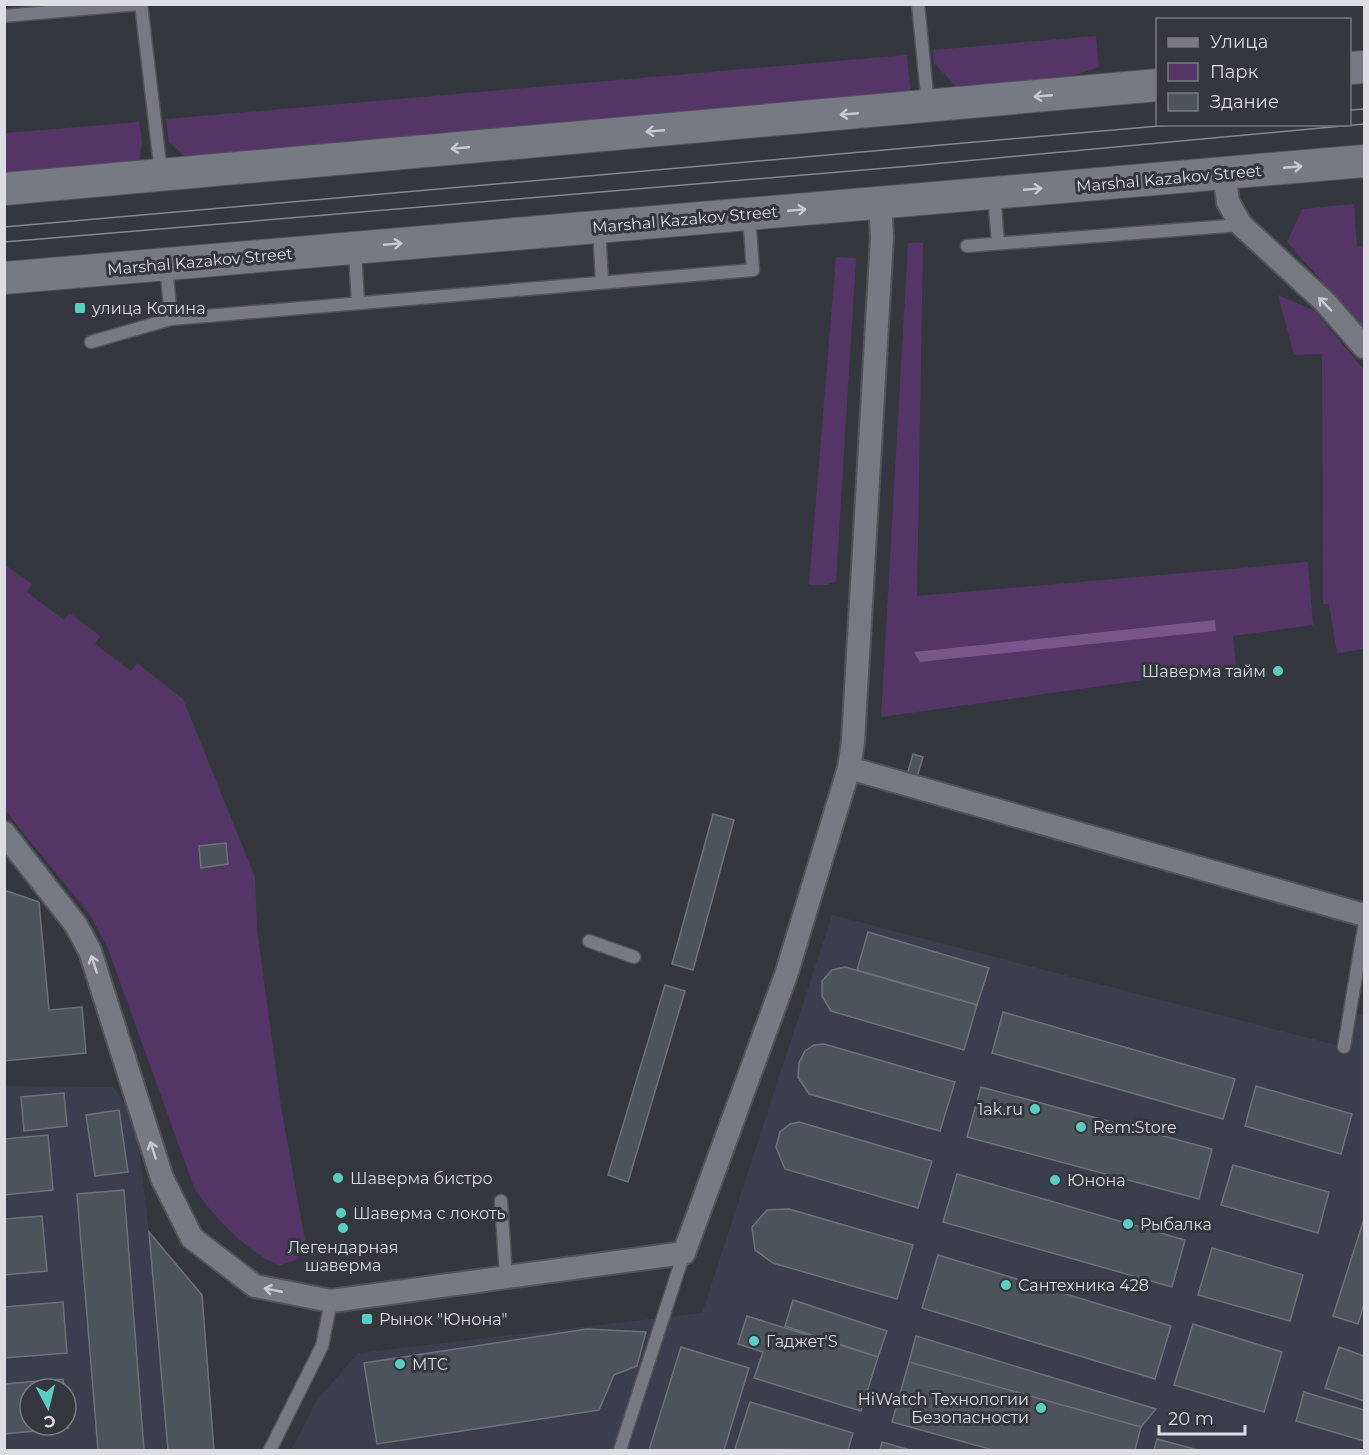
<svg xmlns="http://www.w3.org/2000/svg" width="1369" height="1455" viewBox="0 0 1369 1455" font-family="Montserrat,sans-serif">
  <rect width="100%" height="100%" fill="#35373e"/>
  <path fill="#3b3e4c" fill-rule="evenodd" d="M832 915 1344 1047 1350 1012 1364 1015V1450H291L317 1400 358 1353 702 1313Z
    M5 1086 113 1087 128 1107 138 1140 149 1232 202 1295 214 1450H5ZM30 1389H66V1425H30Z"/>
  <path fill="#543666" d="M1096 36 1099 67 1051 83 960 91 934 63 933 50Z
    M907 55 911 96 188 159 169 142 166 119Z
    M139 122 142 141 139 163 5 175V133Z
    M1354 204 1357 246H1364V328L1287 242 1302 209Z
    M908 243H923L917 596 1308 562 1313 625 1233 636 1236 667 881 717Z
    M836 257 856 258 836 581 826 585H809Z
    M1278 295 1315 311 1364 370V649L1337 653 1329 604H1323L1322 354 1294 355Z
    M4 564 32 584 27 592 64 620 70 613 100 636 95 644 131 671 137 663 183 699 255 877 257 929 281 1107 305 1241 298 1259 279 1266C244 1249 218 1221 195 1190L107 946 90 915 5 810Z"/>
  <path fill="#76568b" d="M1215 620 1216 631 920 662 914 652Z"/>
  <path fill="#4e545b" stroke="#6d727a" stroke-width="1.5" d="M913 754 923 757 917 777 907 775Z
    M713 814 734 820 693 970 672 964Z
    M226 843 228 864 201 868 199 846Z
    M4 890 39 902 49 1010 82 1007 86 1053 4 1061Z
    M868 932 989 968 977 1005 857 970Z
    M845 967 977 1005 964 1050 831 1011 822 996V981L832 970Z
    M665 985 685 991 628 1182 608 1175Z
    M1003 1012 1235 1079 1223 1119 992 1053Z
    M824 1044 955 1082 940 1131 809 1094 798 1077 799 1063 805 1051 814 1045Z
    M1256 1086 1352 1114 1341 1154 1245 1126Z
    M981 1087 1212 1149 1199 1199 967 1137Z
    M64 1093 67 1126 24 1131 21 1097Z
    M119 1110 128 1172 95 1176 86 1115Z
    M799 1122 932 1161 918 1208 785 1169 776 1147 780 1132 790 1124Z
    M48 1135 53 1190 4 1195V1139Z
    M1233 1165 1329 1192 1318 1233 1221 1205Z
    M957 1174 1185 1240 1172 1287 943 1222Z
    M124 1190 144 1450H98L77 1194Z
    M789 1209 913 1245 897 1299 773 1263 755 1250 752 1227 767 1210Z
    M42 1216 47 1271 4 1275V1219Z
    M1364 1219V1304L1358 1324 1333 1316Z
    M149 1232 202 1295 214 1450H168Z
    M1212 1248 1303 1275 1290 1321 1198 1295Z
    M938 1255 1171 1326 1155 1379 922 1308Z
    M793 1300 887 1331 878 1357 785 1326Z
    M63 1302 67 1353 4 1358V1307Z
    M747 1316 878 1357 861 1411 754 1378 763 1352 738 1344Z
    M1193 1324 1282 1352 1264 1412 1174 1385Z
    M587 1329 646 1332 637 1366 614 1375 599 1410 377 1444 364 1363Z
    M916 1336 1156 1409 1141 1427 909 1362Z
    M681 1347 749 1368 724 1450H649Z
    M1339 1347 1364 1356V1401L1325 1388Z
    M909 1362 1141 1427 1135 1450H993L892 1422Z
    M63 1379 64 1389H30V1425H66V1412L68 1428 4 1434V1384Z
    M1304 1392 1364 1410V1441L1296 1421Z
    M750 1402 853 1433 848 1450 735 1449Z
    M1157 1439 1198 1450H1154Z
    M882 1442 910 1450H880Z"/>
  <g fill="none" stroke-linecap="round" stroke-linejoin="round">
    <g stroke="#52545a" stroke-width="15">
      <path id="lane" d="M141 4 161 173
        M918 4 928 105
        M4 16 139 4
        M994 194 998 243
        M599 228 602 282
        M967 246 1241 225
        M355 249 358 303
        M166 265 171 319
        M91 342 171 319 753 270 749 215
        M589 941 634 957
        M1344 1047 1364 927
        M501 1201 506 1277
        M270 1450 322 1346 331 1301
        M620 1450 684 1253"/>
    </g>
    <g stroke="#52545a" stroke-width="26">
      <path id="street" d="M1224 173 1228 202 1241 225 1325 302 1364 347
        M849 768 1364 915
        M4 833 76 925 90 951 162 1178 192 1238 255 1286 331 1301 684 1253 786 975 849 768 853 742 882 237 880 202"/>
    </g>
    <g stroke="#52545a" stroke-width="34">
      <path id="secondary" d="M1350 68 1364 67
        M4 189 1158 85
        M4 278 1364 161"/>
    </g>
    <use href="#lane" stroke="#787a83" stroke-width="12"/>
    <use href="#street" stroke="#787a83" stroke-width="22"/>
    <use href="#secondary" stroke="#787a83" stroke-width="32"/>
    <path stroke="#85878e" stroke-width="1.5" d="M1350 110 1364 109
      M4 227 1182 124
      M4 242 911 166 1364 124"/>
  </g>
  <defs><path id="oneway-shaft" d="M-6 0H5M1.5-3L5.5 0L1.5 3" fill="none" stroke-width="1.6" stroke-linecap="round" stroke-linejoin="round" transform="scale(1.5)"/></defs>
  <g stroke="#c8cad0">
    <use href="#oneway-shaft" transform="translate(1043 96) rotate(175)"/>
    <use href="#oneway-shaft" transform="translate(849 114) rotate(175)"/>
    <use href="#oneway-shaft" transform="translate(655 131) rotate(175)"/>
    <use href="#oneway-shaft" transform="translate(460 148) rotate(175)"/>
    <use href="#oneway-shaft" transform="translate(1293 167) rotate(-5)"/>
    <use href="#oneway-shaft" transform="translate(1033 189) rotate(-5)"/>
    <use href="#oneway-shaft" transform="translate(797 210) rotate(-5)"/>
    <use href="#oneway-shaft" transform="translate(393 244) rotate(-5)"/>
    <use href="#oneway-shaft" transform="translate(1325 304) rotate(-134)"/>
    <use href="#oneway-shaft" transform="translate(94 964) rotate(-108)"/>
    <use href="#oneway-shaft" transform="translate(153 1150) rotate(-108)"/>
    <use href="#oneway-shaft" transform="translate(273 1290) rotate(-169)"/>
  </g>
  <g fill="#58cec1" stroke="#35373e" stroke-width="2">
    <rect x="74" y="302" width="12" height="12" rx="3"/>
    <circle cx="1278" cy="671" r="6"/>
    <circle cx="1035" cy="1109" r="6"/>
    <circle cx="1081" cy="1127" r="6"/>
    <circle cx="338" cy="1178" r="6"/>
    <circle cx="1055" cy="1180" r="6"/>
    <circle cx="341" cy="1213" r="6"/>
    <circle cx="1128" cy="1224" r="6"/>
    <circle cx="343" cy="1228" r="6"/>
    <circle cx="1006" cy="1285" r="6"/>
    <rect x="361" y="1313" width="12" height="12" rx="3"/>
    <circle cx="754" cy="1341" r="6"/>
    <circle cx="400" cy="1364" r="6"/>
    <circle cx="1041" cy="1408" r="6"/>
  </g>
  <g text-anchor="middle" stroke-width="6" stroke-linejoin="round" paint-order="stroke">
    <g font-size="16" fill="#dcdee3" stroke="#35373e">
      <text transform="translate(1169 178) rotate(-5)" y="6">Marshal Kazakov Street</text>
      <text transform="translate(685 219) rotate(-5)" y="6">Marshal Kazakov Street</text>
      <text transform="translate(200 261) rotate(-5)" y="6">Marshal Kazakov Street</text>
    </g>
    <g font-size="16" fill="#dcdee3" stroke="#35373e" text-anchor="start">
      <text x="92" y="314">улица Котина</text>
      <text x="1266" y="677" text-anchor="end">Шаверма тайм</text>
      <text x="1023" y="1115" text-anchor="end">1ak.ru</text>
      <text x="1093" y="1133">Rem:Store</text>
      <text x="350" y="1184">Шаверма бистро</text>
      <text x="1067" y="1186">Юнона</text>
      <text x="353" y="1219">Шаверма с локоть</text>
      <text x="1140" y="1230">Рыбалка</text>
      <text x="343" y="1253" text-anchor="middle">Легендарная<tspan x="343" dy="18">шаверма</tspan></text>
      <text x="1018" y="1291">Сантехника 428</text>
      <text x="379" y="1325">Рынок "Юнона"</text>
      <text x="766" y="1347">Гаджет'S</text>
      <text x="412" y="1370">МТС</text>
      <text x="1029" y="1405" text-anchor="end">HiWatch Технологии<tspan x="1029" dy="18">Безопасности</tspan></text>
    </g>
  </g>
  <rect width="1369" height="1455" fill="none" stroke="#dcdee3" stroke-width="12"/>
  <rect x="1156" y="18" width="195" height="108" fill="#35373e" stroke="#787a80" stroke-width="1.5"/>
  <rect x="1168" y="38" width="30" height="9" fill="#787a83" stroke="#787a80" stroke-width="1.5"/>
  <text x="1210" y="48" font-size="18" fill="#dcdee3">Улица</text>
  <rect x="1168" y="63" width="30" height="18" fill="#543666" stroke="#787a80" stroke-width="1.5"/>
  <text x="1210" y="78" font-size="18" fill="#dcdee3">Парк</text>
  <rect x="1168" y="93" width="30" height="18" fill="#4e545b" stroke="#787a80" stroke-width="1.5"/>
  <text x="1210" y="108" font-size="18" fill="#dcdee3">Здание</text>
  <g transform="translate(48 1407) rotate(173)"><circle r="28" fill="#35373e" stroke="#787a80" stroke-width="1.5"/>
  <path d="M0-4.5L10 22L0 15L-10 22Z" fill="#58cec1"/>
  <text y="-9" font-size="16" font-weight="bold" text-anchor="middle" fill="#dcdee3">С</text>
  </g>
  <path d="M1159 1425v9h86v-9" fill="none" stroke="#dcdee3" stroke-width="3"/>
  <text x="1168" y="1425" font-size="18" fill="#dcdee3" stroke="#35373e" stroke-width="4.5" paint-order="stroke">20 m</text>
</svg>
